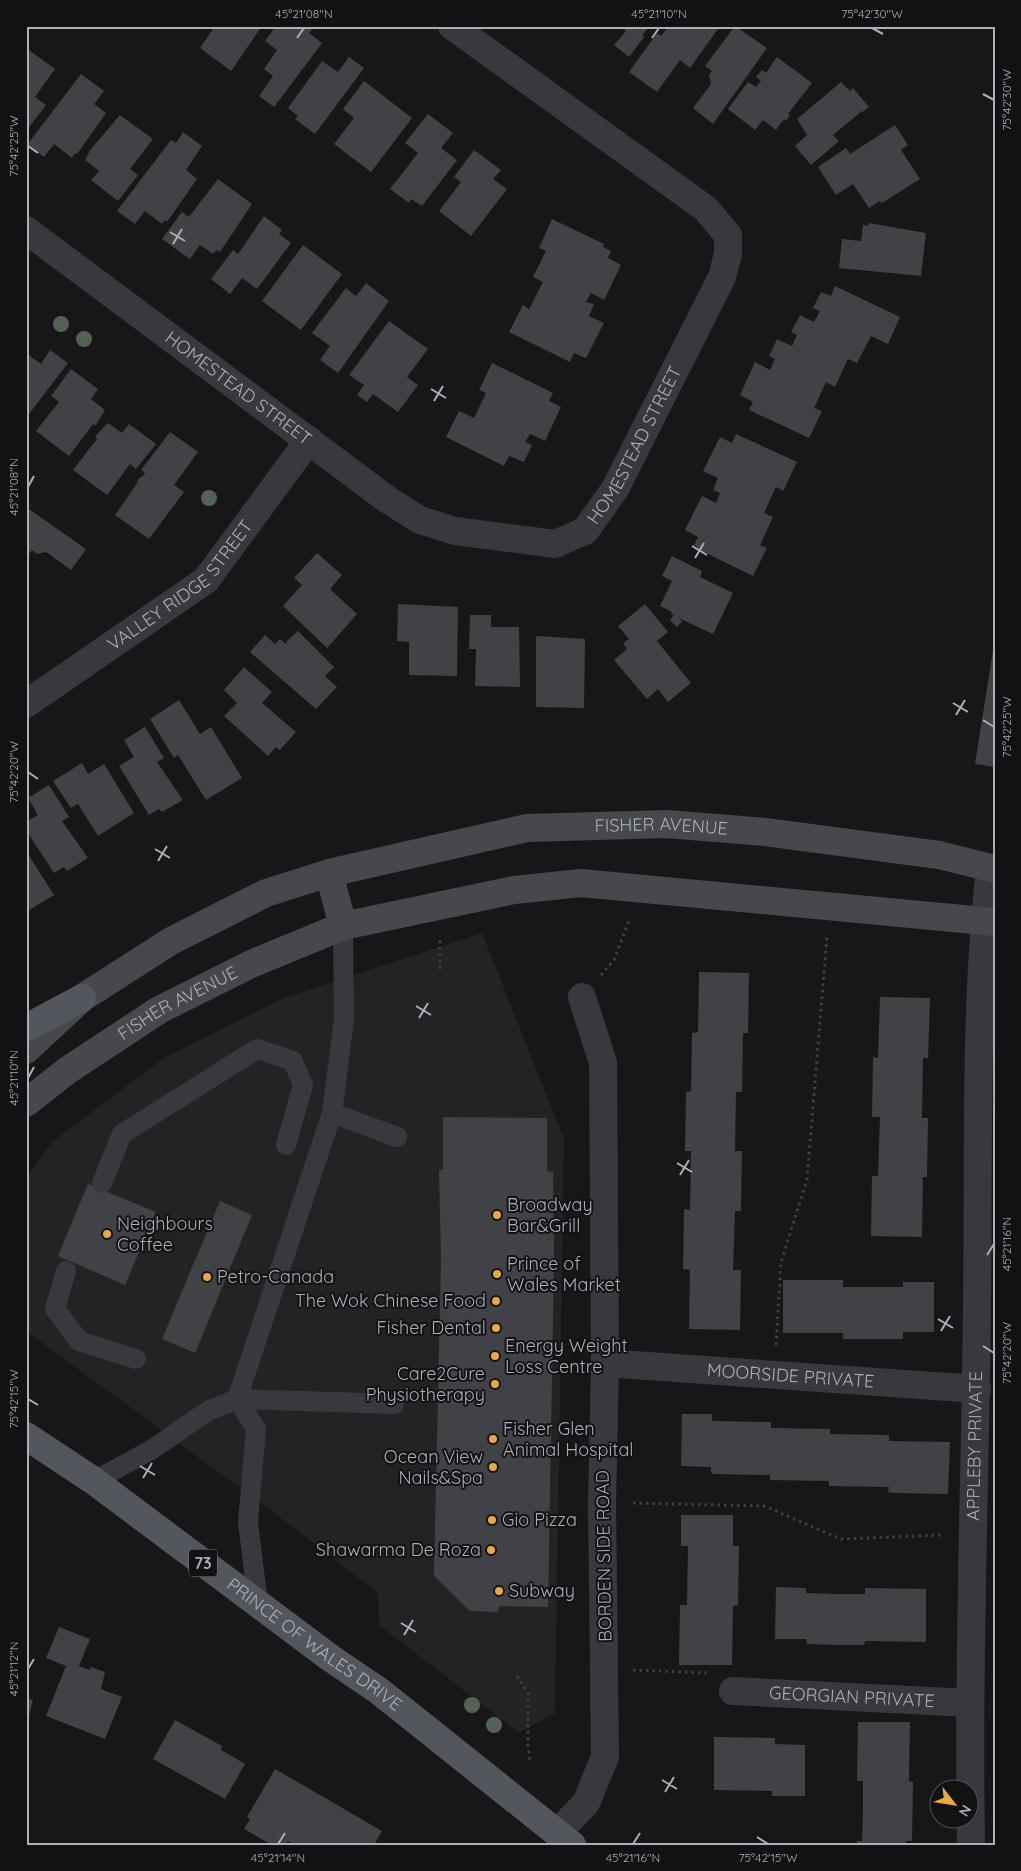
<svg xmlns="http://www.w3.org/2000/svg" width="1021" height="1871" viewBox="0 0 1021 1871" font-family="Quicksand,sans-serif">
  <rect width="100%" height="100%" fill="#171719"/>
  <path fill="#232326" d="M482 933 564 1139 555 1713 519 1733 379 1625 378 1593 269 1509 26 1331V1179L52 1142 164 1058 281 999Z"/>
  <path fill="#414246" d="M215 26H262L231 71 200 48Z
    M276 26H309L312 29 309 33 322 43 274 107 259 96 273 76 264 69 277 50 265 41Z
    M620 26H649L642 36 644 37 629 57 614 45 626 31Z
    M669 26H720L690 68 680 60 657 92 629 72 657 33 661 36Z
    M735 26 767 48 713 124 693 108 711 84 709 75 712 71 705 66Z
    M26 48 55 69 35 97 46 105 26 131Z
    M349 57 364 68 315 134 295 119 298 116 288 108 322 61 338 72Z
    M777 57 812 83 788 114 790 115 786 121 784 119 776 130 763 120 755 130 728 109 748 82 756 87 761 81 756 77 762 70 766 73Z
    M81 74 104 91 94 104 106 113 77 154 75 153 72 158 54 144 44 157 27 145Z
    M364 81 412 118 371 172 334 144 354 118 343 109Z
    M841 82 850 91 853 88 869 107 863 112 862 111 833 135 839 141 811 165 795 146 807 135 797 119Z
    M428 114 453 133 441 148 457 160 422 206 411 199 409 203 390 189 418 153 405 143Z
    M120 115 153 139 130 169 138 175 118 201 91 180 99 171 85 160 91 149Z
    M895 125 908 145 901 150 920 179 882 203 880 201 869 208 853 184 836 195 818 167 846 148 850 154Z
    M183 132 202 146 186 170 197 179 167 222 165 220 162 224 145 211 135 224 117 211 171 140 176 143Z
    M474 150 501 170 493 179 507 189 471 236 439 211 461 182 454 177Z
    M218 179 252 204 220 252 217 250 213 254 200 245 190 259 162 239 182 212 189 217Z
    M264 216 282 230 279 234 291 243 257 289 242 278 230 294 211 279 233 250 238 254Z
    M552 219 604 244 603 247 611 251 608 258 621 265 604 300 591 293 586 302 594 304 589 316 604 323 586 358 574 353 570 362 509 332 523 305 529 309 543 282 533 277 546 251 539 248Z
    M869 223 926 233 921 276 839 268 842 239 861 241 863 225 868 226Z
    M303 245 342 274 301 330 262 301Z
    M366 283 389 301 338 373 320 360 330 346 312 333 346 288 356 296Z
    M835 286 900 317 888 344 871 336 857 363 848 359 835 387 826 382 814 408 822 411 809 438 749 410 753 402 740 395 755 362 770 370 775 359 769 356 777 339 792 346 797 335 791 332 800 315 814 322 820 311 813 308 821 292 831 296Z
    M389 321 428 349 407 377 418 385 398 412 373 394 367 402 357 395 364 385 349 375Z
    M50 350 68 363 26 418V353L41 364Z
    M492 363 553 393 549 401 561 407 545 441 530 434 525 442 532 445 524 462 509 456 504 466 446 437 459 411 474 418 486 393 479 390Z
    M71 369 98 389 91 399 105 410 95 426 93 424 69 456 36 431 59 402 51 396Z
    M108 423 122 433 129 424 156 444 136 469 130 464 107 495 73 470 97 439 95 437 99 432Z
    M170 432 198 452 174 485 184 492 149 539 115 515 136 485 139 478 143 476 145 473 141 470Z
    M736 434 797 462 783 491 776 487 764 513 773 517 760 545 767 548 753 576 702 551 694 545 698 537 685 530 702 496 716 503 720 493 713 490 718 478 703 471 720 437 732 443Z
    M26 507 86 549 71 570 46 552 37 554 32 550 26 558Z
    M317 553 342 575 330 589 357 614 327 648 283 606 302 585 294 578Z
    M672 556 702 571 700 577 733 593 713 634 679 618 682 621 677 627 670 620 674 615 671 614 672 612 660 606 672 581 662 576Z
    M398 604 458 607 457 676 409 675V642L397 641Z
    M645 604 668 632 657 641 691 683 668 702 658 689 647 699 614 660 627 649 623 643 629 639 618 626Z
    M470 615H491V627H519L520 687 475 686 476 649H469Z
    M298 631 334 667 325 676 337 687 316 709 250 652 265 635 275 644 280 639 286 644 287 641Z
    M536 636 585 639 584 708 536 707Z
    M994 644H995V767L975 764Z
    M244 667 272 692 262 703 296 732 280 750 276 747 268 756 224 716 237 703 224 690Z
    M179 700 200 734 211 727 242 778 206 800 178 755 174 758 150 719Z
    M145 727 164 758 157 762 183 800 162 812 159 809 149 815 119 766 134 757 124 740Z
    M82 763 88 774 104 764 134 813 98 836 78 804 71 808 53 781Z
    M49 785 69 817 62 821 88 858 67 871 64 867 54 873 26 830V822L38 815 28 798Z
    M26 851 54 895 26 912Z
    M699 972 749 973 748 1033H743L742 1092H736L735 1151H742L741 1211H735L733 1270H741L740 1330 689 1329 690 1270 683 1269 684 1209 690 1210 691 1151H685L686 1092 691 1091 692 1033 698 1032Z
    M880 997 930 998 928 1058H923L922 1118H928L927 1177H923L922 1237 871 1236 872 1176H878L879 1146 880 1117H872L873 1057 878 1058Z
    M443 1117 547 1118V1171L553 1172 554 1261 548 1607 499 1606 498 1612 470 1611 434 1576 441 1259 439 1170H443Z
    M88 1184 156 1212 125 1285 58 1256Z
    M220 1201 252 1215 195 1353 162 1339Z
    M783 1280H843V1287H903V1282H934V1332H903V1339H843V1333H783Z
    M682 1414H712V1421L771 1422V1428L830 1429V1434L889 1435V1441L950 1442 948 1494 893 1493 888 1492 889 1487 829 1486V1481L770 1480V1475L713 1474 711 1472V1467L681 1466Z
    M681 1515H733V1546H739L738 1605 733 1606 732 1665H679L680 1605H687L688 1546H681Z
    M776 1587 806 1588V1593L837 1594H865V1588L926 1589V1642L865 1641 864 1645H836L807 1644 806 1639H775Z
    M59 1627 90 1639 79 1666 90 1670 91 1667 105 1672 101 1689 122 1697 105 1739 46 1716 66 1666 46 1658Z
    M26 1698 33 1700 27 1723H26Z
    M175 1720 222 1746 221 1750 245 1764 225 1799 153 1759Z
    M858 1722H910L909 1781 913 1782 912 1841H906V1845H857V1841H862L863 1811V1781H857Z
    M714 1737 775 1738V1744L805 1745V1796H772V1791L714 1790Z
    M275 1769 382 1831 374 1845H294L288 1841 286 1845H272L244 1829 250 1819 247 1817Z"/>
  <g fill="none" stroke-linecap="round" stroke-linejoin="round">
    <path stroke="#3e4045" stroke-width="3" stroke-dasharray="2.5 4" stroke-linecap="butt" d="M440 969V938
      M601 975 614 960 630 918
      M776 1345 781 1262 807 1180 827 936
      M633 1503 764 1506 841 1539 942 1535
      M633 1670 709 1673
      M517 1676 528 1693V1746L530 1760"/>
    <path stroke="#38393e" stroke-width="20" d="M343 926 344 1019 332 1113 237 1399 394 1404
      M332 1113 397 1137
      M102 1183 122 1134 257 1049 293 1061 303 1085 286 1145
      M66 1271 55 1309 79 1341 136 1359
      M94 1481 151 1450 208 1411 237 1399 256 1429 248 1522 258 1604"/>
    <g stroke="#38393e" stroke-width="28">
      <path id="s1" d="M26 230 388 500 420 520 455 531 555 544 585 531 615 489 722 277 728 254V235L706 209 452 26"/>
      <path id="s2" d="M26 704 206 580 309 440"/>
      <path id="s3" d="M605 1363 977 1389"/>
      <path id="s4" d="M733 1691 969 1703"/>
      <path d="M557 1833 586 1803 605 1757 602 1503 605 1363 603 1063 582 997"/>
      <path id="s5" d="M971 1845C968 1665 975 1485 977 1304 979 1159 974 1012 990 868"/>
    </g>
    <g stroke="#46484e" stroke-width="28">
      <path d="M329 873 343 926"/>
      <path id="s6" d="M26 1050 82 998 171 941 266 893 329 873 527 828 667 824 765 832 939 855 995 869"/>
      <path id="s7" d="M26 1103 68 1070 159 1010 251 964 343 926 514 890 581 883 995 922"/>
    </g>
    <g stroke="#54565d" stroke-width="28">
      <path d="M26 1028 82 998"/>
      <path id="s8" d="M26 1436 94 1481 329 1657 379 1691 572 1845"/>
    </g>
  </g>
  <g fill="#526353">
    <circle cx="61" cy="324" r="8"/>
    <circle cx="84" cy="339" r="8"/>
    <circle cx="209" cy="498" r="8"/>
    <circle cx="472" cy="1705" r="8"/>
    <circle cx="494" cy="1725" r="8"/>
  </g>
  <path fill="none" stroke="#aaafb8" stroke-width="2" d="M872 28 883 34M297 38 304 28M652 38 659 28M983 94 994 100M28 146 38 153M170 232 185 241M173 244 182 229M431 389 446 398M434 401 443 386M28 487 34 476M692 546 707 555M695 558 704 543M953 703 968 712M956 715 965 700M983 720 994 727M28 772 38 779M155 849 170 858M158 861 167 846M416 1006 431 1015M419 1018 428 1003M28 1078 34 1067M677 1163 692 1172M680 1175 689 1160M987 1255 994 1244M938 1319 953 1328M941 1331 950 1316M983 1346 994 1353M28 1399 38 1405M140 1466 155 1475M143 1478 152 1463M401 1623 416 1632M404 1635 413 1620M28 1669 34 1659M662 1780 677 1789M665 1792 674 1777M757 1837 768 1844M278 1844 285 1833M633 1844 640 1833"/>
  <g fill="#eaa93e" stroke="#121214" stroke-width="2">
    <circle cx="497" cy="1215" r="5"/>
    <circle cx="107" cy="1234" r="5"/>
    <circle cx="497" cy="1274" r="5"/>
    <circle cx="207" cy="1277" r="5"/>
    <circle cx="496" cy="1301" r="5"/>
    <circle cx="496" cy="1328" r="5"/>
    <circle cx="495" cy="1356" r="5"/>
    <circle cx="495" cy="1384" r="5"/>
    <circle cx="493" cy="1439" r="5"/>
    <circle cx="493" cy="1467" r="5"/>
    <circle cx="492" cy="1520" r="5"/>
    <circle cx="491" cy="1550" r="5"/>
    <circle cx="499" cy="1591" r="5"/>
  </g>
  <g text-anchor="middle" stroke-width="4" stroke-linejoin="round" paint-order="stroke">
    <rect fill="#121214" stroke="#7c8087" stroke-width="1" x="189" y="1549.5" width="28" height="27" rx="4"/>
    <g font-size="16" font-weight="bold" fill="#aaafb8">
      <text x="203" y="1569">73</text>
    </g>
    <g font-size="18" fill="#aaafb8" stroke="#121214">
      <text dy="6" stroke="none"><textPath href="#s1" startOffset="265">HOMESTEAD STREET</textPath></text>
      <text dy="6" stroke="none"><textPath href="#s1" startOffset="759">HOMESTEAD STREET</textPath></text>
      <text dy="6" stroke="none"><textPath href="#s2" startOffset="196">VALLEY RIDGE STREET</textPath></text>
      <text dy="6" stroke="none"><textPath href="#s6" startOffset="692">FISHER AVENUE</textPath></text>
      <text dy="6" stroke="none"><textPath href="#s7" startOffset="182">FISHER AVENUE</textPath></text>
      <text dy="6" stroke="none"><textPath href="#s3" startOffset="186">MOORSIDE PRIVATE</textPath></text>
      <text dy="6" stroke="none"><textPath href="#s5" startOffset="399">APPLEBY PRIVATE</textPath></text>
      <text transform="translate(604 1556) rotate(-91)" y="6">BORDEN SIDE ROAD</text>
      <text dy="6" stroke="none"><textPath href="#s8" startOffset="356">PRINCE OF WALES DRIVE</textPath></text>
      <text dy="6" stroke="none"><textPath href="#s4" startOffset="119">GEORGIAN PRIVATE</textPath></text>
    </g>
    <g font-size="18" fill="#aaafb8" stroke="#121214" text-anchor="start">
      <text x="507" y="1211">Broadway<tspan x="507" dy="21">Bar&amp;Grill</tspan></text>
      <text x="117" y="1230">Neighbours<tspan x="117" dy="21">Coffee</tspan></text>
      <text x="507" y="1270">Prince of<tspan x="507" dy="21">Wales Market</tspan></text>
      <text x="217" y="1283">Petro-Canada</text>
      <text x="486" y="1307" text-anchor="end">The Wok Chinese Food</text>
      <text x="486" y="1334" text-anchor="end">Fisher Dental</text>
      <text x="505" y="1352">Energy Weight<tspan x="505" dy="21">Loss Centre</tspan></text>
      <text x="485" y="1380" text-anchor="end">Care2Cure<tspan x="485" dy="21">Physiotherapy</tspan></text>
      <text x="503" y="1435">Fisher Glen<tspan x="503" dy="21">Animal Hospital</tspan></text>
      <text x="483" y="1463" text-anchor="end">Ocean View<tspan x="483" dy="21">Nails&amp;Spa</tspan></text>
      <text x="502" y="1526">Gio Pizza</text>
      <text x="481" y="1556" text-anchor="end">Shawarma De Roza</text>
      <text x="509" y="1597">Subway</text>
    </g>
  </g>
  <rect width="1021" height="1871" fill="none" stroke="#121214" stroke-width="55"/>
  <g transform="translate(954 1804) rotate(121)"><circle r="24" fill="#121214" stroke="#4f5156"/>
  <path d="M0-4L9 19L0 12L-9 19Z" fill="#eaa93e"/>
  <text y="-8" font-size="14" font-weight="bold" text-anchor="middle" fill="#aaafb8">N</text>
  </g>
  <rect x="28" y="28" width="966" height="1816" fill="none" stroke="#aaafb8" stroke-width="2"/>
  <g font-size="12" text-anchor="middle" fill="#aaafb8">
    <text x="304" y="18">45°21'08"N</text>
    <text x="659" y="18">45°21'10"N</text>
    <text x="872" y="18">75°42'30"W</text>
    <text transform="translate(1007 100) rotate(-90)" y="4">75°42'30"W</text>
    <text transform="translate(14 146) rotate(-90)" y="4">75°42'25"W</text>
    <text transform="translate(14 487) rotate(-90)" y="4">45°21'08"N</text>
    <text transform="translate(1007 727) rotate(-90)" y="4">75°42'25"W</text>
    <text transform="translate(14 772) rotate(-90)" y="4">75°42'20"W</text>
    <text transform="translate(14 1078) rotate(-90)" y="4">45°21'10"N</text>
    <text transform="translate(1007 1244) rotate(-90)" y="4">45°21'16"N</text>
    <text transform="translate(1007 1353) rotate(-90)" y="4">75°42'20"W</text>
    <text transform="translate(14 1399) rotate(-90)" y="4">75°42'15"W</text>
    <text transform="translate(14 1669) rotate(-90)" y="4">45°21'12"N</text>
    <text x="278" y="1862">45°21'14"N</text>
    <text x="633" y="1862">45°21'16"N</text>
    <text x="768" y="1862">75°42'15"W</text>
  </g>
</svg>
